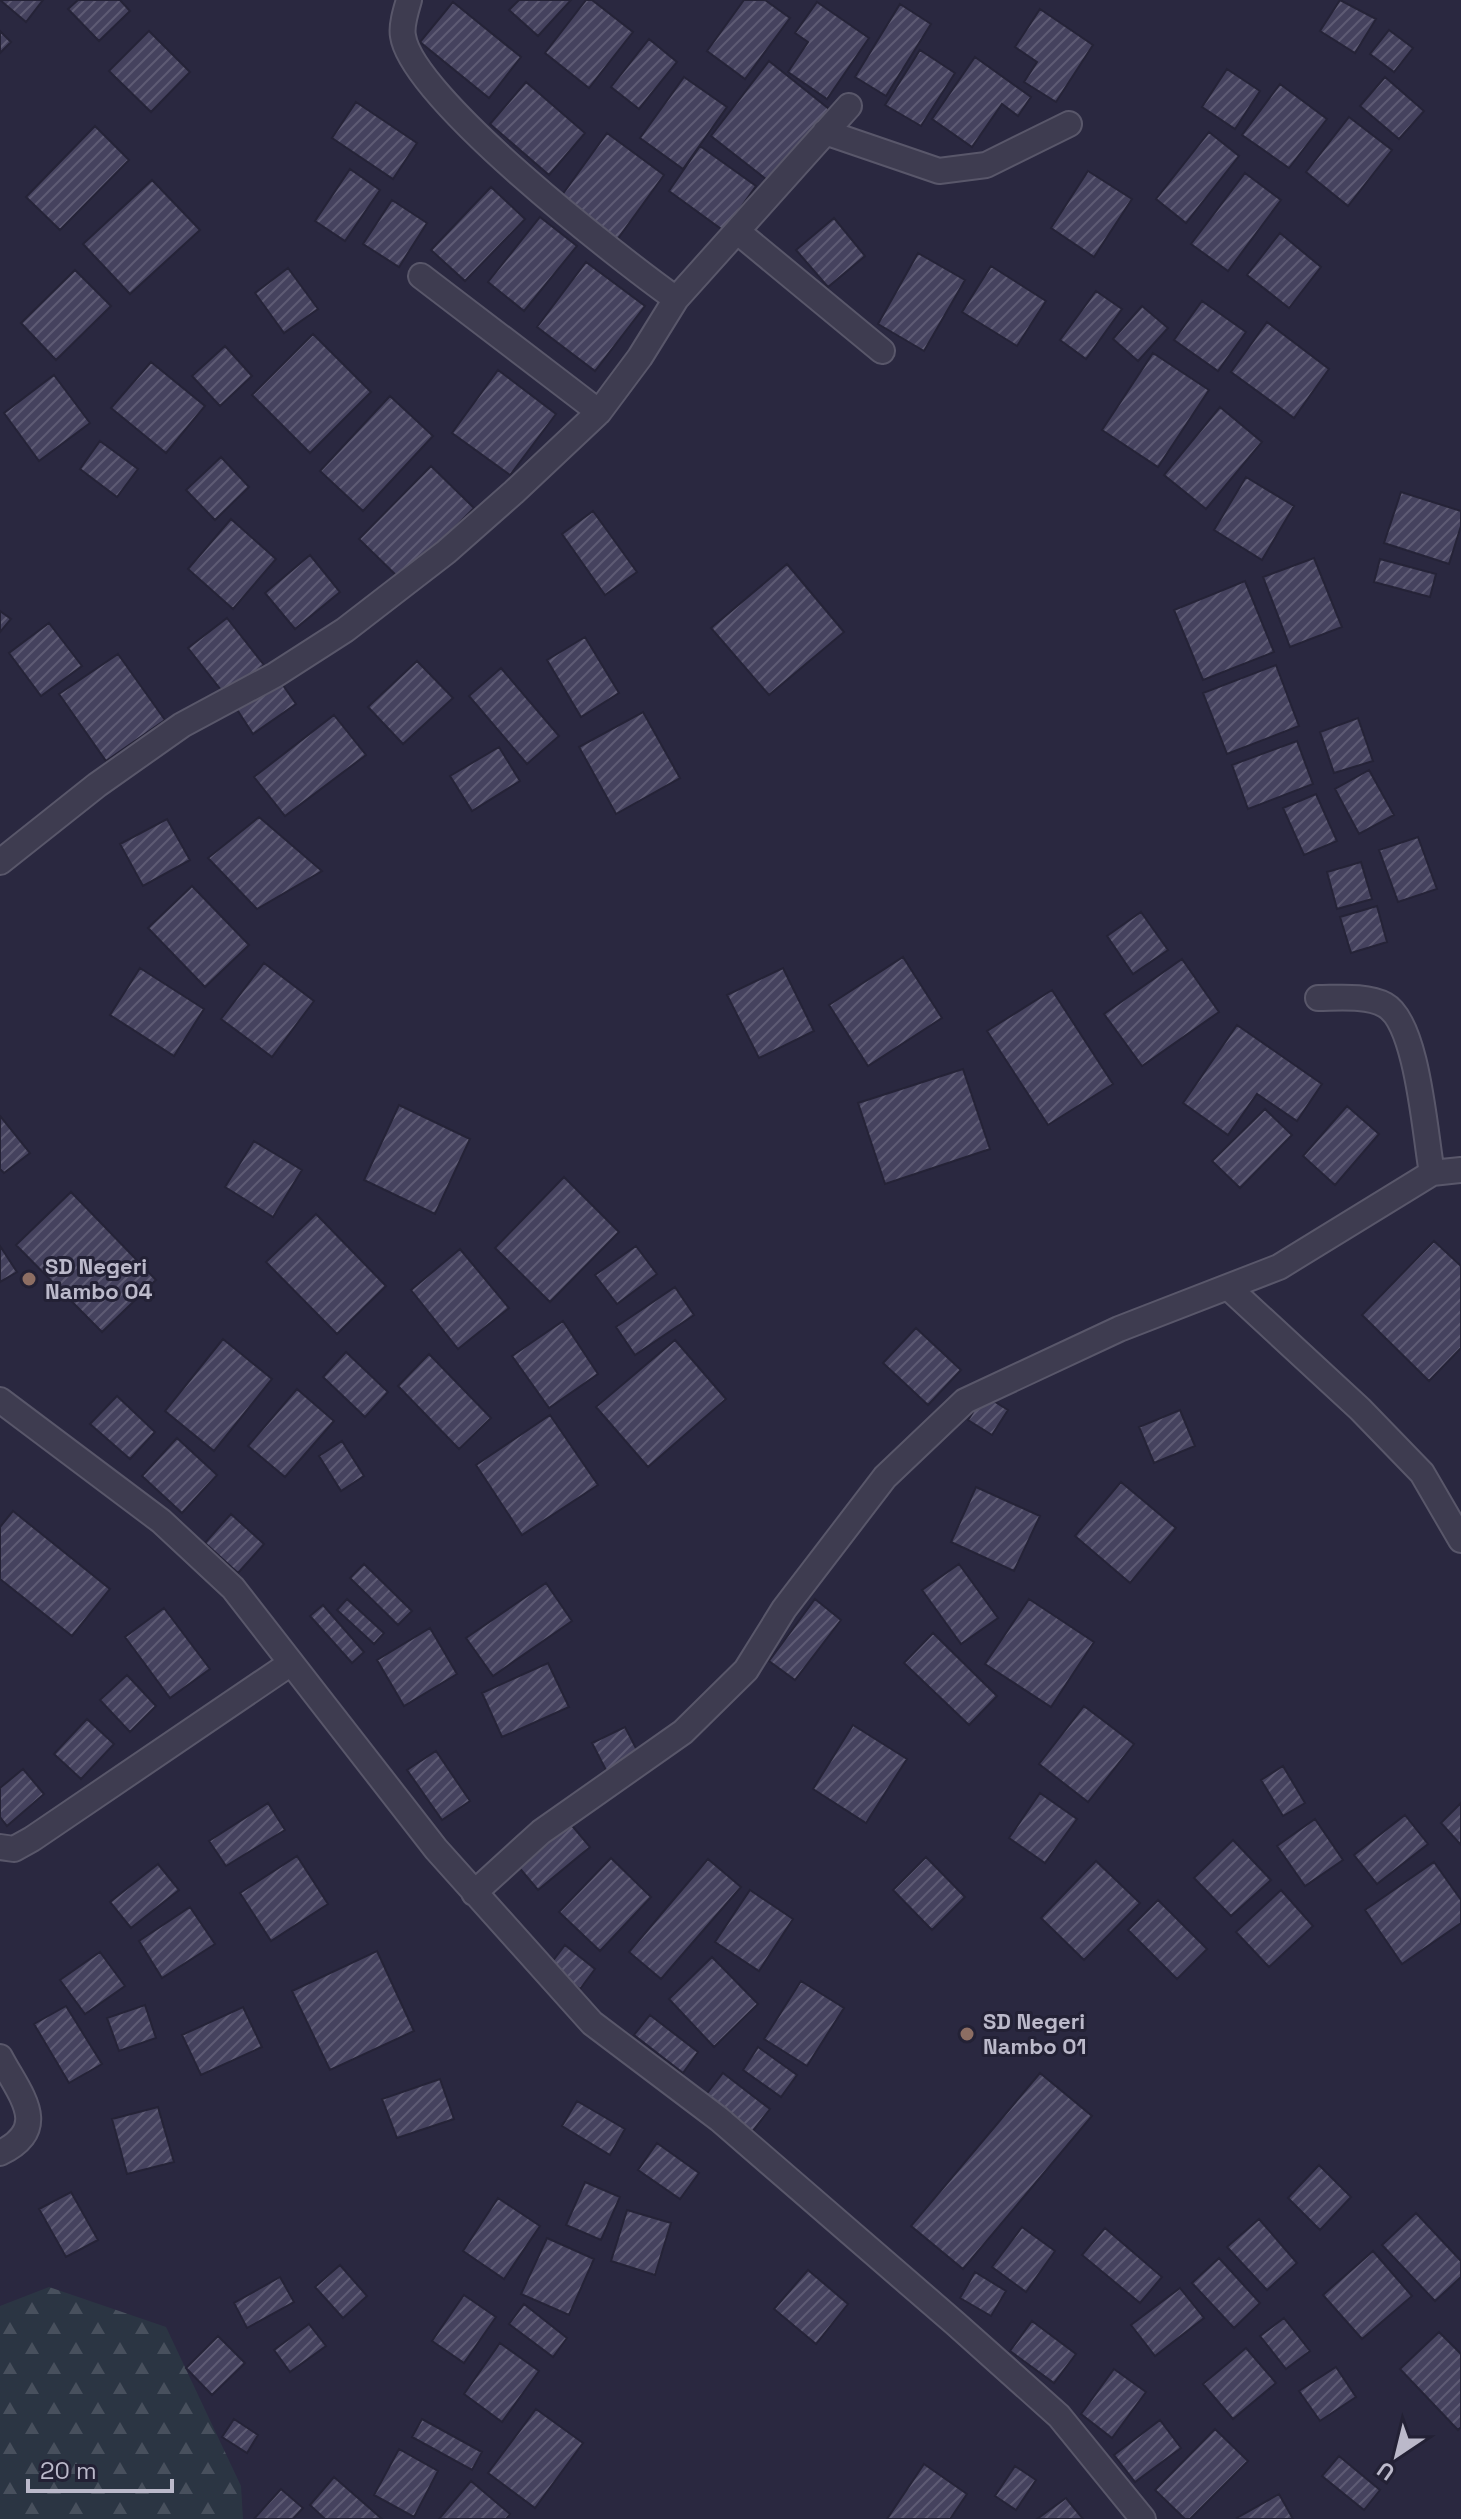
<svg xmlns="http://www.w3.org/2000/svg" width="1461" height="2519" viewBox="0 0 1461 2519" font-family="'Space Grotesk',sans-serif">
  <defs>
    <pattern id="forest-firs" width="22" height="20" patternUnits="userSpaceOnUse" patternTransform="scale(2)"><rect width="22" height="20" fill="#2b3543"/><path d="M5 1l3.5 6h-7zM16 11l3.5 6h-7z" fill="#48505d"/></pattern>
    <pattern id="building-hatch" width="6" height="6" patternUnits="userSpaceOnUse" patternTransform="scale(2)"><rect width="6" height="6" fill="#45425e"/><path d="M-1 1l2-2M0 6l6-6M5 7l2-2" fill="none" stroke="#5e5b74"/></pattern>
  </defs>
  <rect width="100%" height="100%" fill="#2a2840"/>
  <path fill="url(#forest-firs)" d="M49 2287 166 2327 241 2486 243 2519H0V2306Z"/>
  <path fill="url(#building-hatch)" stroke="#252337" stroke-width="2" d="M0 0H43L26 22Z
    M78 0H120L130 11 99 41 68 9Z
    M519 0H571L538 36 509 10Z
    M586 0H592L633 32 589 88 545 53Z
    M744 0H765L790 18 745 79 707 51Z
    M1340 0 1376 19 1355 53 1320 31Z
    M453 2 521 57 489 98 420 42Z
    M817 2 869 38 827 99 788 72 808 42 795 33Z
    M900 4 931 24 886 96 855 77Z
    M1040 9 1093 45 1056 102 1024 82 1037 62 1015 47Z
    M1389 30 1413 48 1394 72 1370 54Z
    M0 31 11 42 0 53Z
    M149 31 190 72 151 112 109 71Z
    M649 39 677 62 639 109 611 87Z
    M920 50 955 73 921 126 885 105Z
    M975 57 1031 97 1018 116 1002 104 972 147 932 119Z
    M769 61 829 109 771 183 711 136Z
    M1227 69 1260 91 1235 129 1202 107Z
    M684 77 727 107 683 169 640 138Z
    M1385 77 1424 111 1399 139 1360 106Z
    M526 82 585 133 549 175 490 124Z
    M1280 84 1327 119 1289 168 1242 135Z
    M356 102 417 143 393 179 332 138Z
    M1349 117 1392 150 1348 206 1306 172Z
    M95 126 129 160 60 230 26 197Z
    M1209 132 1239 156 1186 223 1156 199Z
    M607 133 664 175 614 244 557 202Z
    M700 146 756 186 724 231 669 191Z
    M350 169 380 190 345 241 315 221Z
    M1088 171 1132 199 1094 257 1051 228Z
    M1245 173 1281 200 1228 271 1191 244Z
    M152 180 200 230 130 294 83 244Z
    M491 187 525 219 465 281 431 250Z
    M392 200 427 223 399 267 363 244Z
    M540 217 577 246 524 311 488 282Z
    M834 218 865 256 828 287 796 250Z
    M1280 233 1321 267 1289 308 1247 275Z
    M918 253 965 280 924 351 878 324Z
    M586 262 645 306 595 371 537 327Z
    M991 266 1046 301 1017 346 962 312Z
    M288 268 318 309 284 333 255 293Z
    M75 270 111 306 56 360 21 323Z
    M1096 291 1122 309 1086 359 1060 340Z
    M1202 301 1246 332 1218 371 1174 340Z
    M1142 306 1168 328 1138 361 1113 339Z
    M1267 322 1329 369 1294 418 1231 372Z
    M313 334 371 392 310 453 252 395Z
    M225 346 252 376 220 406 192 376Z
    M1153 353 1209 390 1158 467 1102 430Z
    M151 362 205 406 166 453 111 408Z
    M498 370 556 414 510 475 452 433Z
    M54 375 90 423 39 461 4 413Z
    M390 396 433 436 363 511 320 471Z
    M1220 407 1262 442 1206 509 1164 475Z
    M100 441 138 469 117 497 80 469Z
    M221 457 249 487 215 520 186 490Z
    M431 466 474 508 402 581 359 539Z
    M1246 477 1294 506 1262 560 1214 530Z
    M1401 492 1461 511V526L1449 564 1384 543Z
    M593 511 637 572 605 595 562 534Z
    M231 519 276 559 233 609 188 569Z
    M310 555 340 592 295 629 265 593Z
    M1314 558 1342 627 1290 647 1263 577Z
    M1380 559 1436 574 1430 597 1374 582Z
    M787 564 844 632 769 695 711 628Z
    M1245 581 1274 652 1203 680 1174 610Z
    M0 611 11 619 0 632Z
    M227 618 264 665 225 695 188 648Z
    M49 623 82 666 41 696 9 653Z
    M585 637 619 693 581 717 547 660Z
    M118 654 165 720 106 761 59 694Z
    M417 661 453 698 403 744 368 707Z
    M1276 665 1299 726 1227 754 1203 693Z
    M501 668 559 736 527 764 469 696Z
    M278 678 296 704 253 734 236 708Z
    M643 712 680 778 616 814 579 747Z
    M334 715 366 755 285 816 254 777Z
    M1358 718 1373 761 1334 773 1320 732Z
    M1297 741 1313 784 1248 809 1232 765Z
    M499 747 520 781 472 811 450 776Z
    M1369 770 1394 815 1359 834 1335 789Z
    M1316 794 1337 841 1304 855 1283 808Z
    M259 817 322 871 257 909 208 858Z
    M167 819 190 860 143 886 120 844Z
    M1418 837 1437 889 1398 902 1379 850Z
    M1361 862 1372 899 1337 909 1327 872Z
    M192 886 249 945 205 987 148 928Z
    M1377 906 1387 942 1351 953 1340 917Z
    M1141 912 1168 950 1133 974 1107 936Z
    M903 957 942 1018 868 1066 829 1005Z
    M1182 959 1219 1012 1142 1066 1104 1014Z
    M264 963 314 1001 272 1057 221 1019Z
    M140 968 204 1009 174 1056 110 1015Z
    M783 968 814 1031 759 1058 727 995Z
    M1052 990 1113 1084 1048 1125 987 1031Z
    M1237 1025 1322 1084 1297 1121 1257 1094 1228 1135 1183 1103Z
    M963 1069 990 1149 885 1184 858 1103Z
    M399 1105 470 1139 435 1214 364 1180Z
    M1347 1106 1379 1134 1335 1185 1303 1156Z
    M1265 1109 1292 1135 1240 1188 1212 1161Z
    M0 1116 30 1153 4 1173 0 1169Z
    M254 1141 302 1170 273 1217 225 1187Z
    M564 1177 619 1232 550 1302 495 1248Z
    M71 1192 156 1280 102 1332 16 1245Z
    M316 1214 386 1286 337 1334 266 1262Z
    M1434 1241 1461 1266V1348L1429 1381 1362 1315Z
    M0 1246 17 1272 0 1282Z
    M636 1246 657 1274 617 1304 595 1275Z
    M460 1249 509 1308 458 1349 411 1290Z
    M675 1287 694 1315 635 1355 616 1327Z
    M563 1321 598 1374 549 1408 512 1356Z
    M916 1328 961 1370 928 1405 883 1363Z
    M223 1339 272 1379 214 1451 165 1411Z
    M675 1340 726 1399 648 1467 596 1407Z
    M346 1352 388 1392 365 1417 323 1377Z
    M429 1354 491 1418 459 1449 398 1386Z
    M297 1389 334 1421 285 1477 248 1446Z
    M984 1395 1008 1410 992 1435 968 1420Z
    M117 1396 155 1432 130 1459 90 1424Z
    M1180 1410 1195 1446 1154 1463 1139 1427Z
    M550 1415 598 1485 522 1535 476 1465Z
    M177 1438 217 1475 182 1513 142 1476Z
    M342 1441 364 1476 341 1491 319 1456Z
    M1121 1482 1176 1528 1130 1583 1075 1536Z
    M976 1487 1040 1516 1014 1571 951 1542Z
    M13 1511 110 1589 72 1636 0 1579V1527Z
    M231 1514 264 1544 238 1573 205 1543Z
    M364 1564 412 1611 398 1625 350 1578Z
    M959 1564 998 1618 961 1644 922 1590Z
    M546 1583 572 1621 493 1676 466 1638Z
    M347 1599 384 1633 374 1644 337 1610Z
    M815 1599 841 1620 795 1680 769 1661Z
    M1029 1599 1094 1642 1051 1707 985 1664Z
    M323 1605 364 1652 352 1663 310 1616Z
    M164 1608 210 1669 170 1698 125 1637Z
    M430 1628 457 1674 404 1706 377 1660Z
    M933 1633 997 1696 969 1725 904 1663Z
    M548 1663 569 1707 502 1737 482 1693Z
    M127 1675 156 1706 130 1732 100 1700Z
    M1084 1706 1134 1744 1088 1802 1039 1764Z
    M87 1719 114 1744 81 1779 54 1754Z
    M853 1725 907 1759 866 1823 813 1789Z
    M625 1727 640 1756 607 1772 592 1743Z
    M436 1751 470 1801 442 1820 407 1770Z
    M1283 1766 1305 1803 1283 1816 1261 1780Z
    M23 1769 44 1794 7 1826 0 1817V1788Z
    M1040 1793 1077 1819 1045 1863 1009 1838Z
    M268 1803 285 1830 226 1866 209 1841Z
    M1461 1803V1845L1441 1823Z
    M1405 1815 1428 1844 1377 1884 1354 1855Z
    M1315 1819 1343 1860 1305 1886 1277 1846Z
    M569 1822 590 1847 538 1890 517 1865Z
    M1233 1840 1271 1880 1231 1916 1194 1878Z
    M297 1856 328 1904 271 1941 240 1893Z
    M926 1857 965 1897 932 1930 893 1890Z
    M611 1858 651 1897 600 1951 559 1912Z
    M708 1859 741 1887 661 1979 629 1952Z
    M1096 1861 1140 1903 1084 1960 1041 1918Z
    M1434 1862 1461 1900V1923L1402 1964 1365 1910Z
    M158 1864 179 1890 131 1928 110 1902Z
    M750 1890 793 1919 759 1971 715 1942Z
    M1281 1890 1313 1926 1269 1967 1236 1932Z
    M1158 1900 1207 1949 1177 1979 1128 1930Z
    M190 1907 215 1944 162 1978 139 1941Z
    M565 1945 595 1969 580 1989 549 1966Z
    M377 1951 414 2031 330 2070 292 1991Z
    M100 1952 125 1986 85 2014 60 1980Z
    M712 1957 758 2004 714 2047 669 1999Z
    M801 1981 844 2008 807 2066 764 2039Z
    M145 2005 156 2038 119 2051 107 2018Z
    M66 2006 102 2064 69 2083 34 2024Z
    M243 2007 262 2047 201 2075 182 2035Z
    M650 2015 698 2052 683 2073 634 2035Z
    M758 2047 797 2075 781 2097 743 2070Z
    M723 2073 770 2109 752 2132 705 2096Z
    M1040 2073 1092 2116 963 2269 911 2226Z
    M440 2079 454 2119 397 2138 382 2099Z
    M577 2101 625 2129 610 2155 562 2126Z
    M158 2107 174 2162 127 2174 112 2119Z
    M657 2143 699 2173 680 2199 638 2170Z
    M1319 2165 1351 2197 1320 2230 1288 2198Z
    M585 2182 620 2197 601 2240 566 2225Z
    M71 2192 98 2240 66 2257 39 2209Z
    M498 2198 540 2226 504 2279 463 2251Z
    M627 2210 671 2223 655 2275 611 2261Z
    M1416 2213 1461 2261V2277L1435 2301 1382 2245Z
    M1259 2219 1297 2263 1267 2290 1227 2247Z
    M1022 2227 1055 2251 1026 2292 992 2267Z
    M1105 2228 1162 2277 1140 2303 1082 2255Z
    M547 2238 594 2259 569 2315 521 2294Z
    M1373 2251 1412 2296 1362 2339 1323 2295Z
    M1219 2258 1260 2303 1234 2328 1192 2283Z
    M340 2265 367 2296 343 2318 315 2287Z
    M808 2270 848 2304 816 2344 774 2309Z
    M975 2272 1006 2291 991 2316 960 2298Z
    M280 2277 294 2302 247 2328 234 2303Z
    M1180 2288 1204 2318 1155 2356 1131 2325Z
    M464 2295 496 2317 464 2363 432 2341Z
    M524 2304 567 2338 553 2357 509 2324Z
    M1284 2318 1310 2351 1286 2369 1260 2336Z
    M1032 2321 1076 2354 1054 2383 1010 2351Z
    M309 2324 326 2346 290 2372 274 2350Z
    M1439 2332 1461 2354V2427L1458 2430 1400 2369Z
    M218 2336 245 2363 212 2395 186 2368Z
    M500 2343 539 2371 502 2422 464 2394Z
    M1246 2348 1276 2383 1233 2419 1203 2384Z
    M1336 2367 1356 2397 1320 2421 1299 2391Z
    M1114 2369 1146 2392 1112 2438 1081 2414Z
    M536 2409 583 2443 535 2508 488 2473Z
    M234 2419 258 2435 247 2453 222 2437Z
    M422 2419 482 2452 472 2470 412 2437Z
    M1160 2420 1181 2448 1135 2482 1114 2455Z
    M1215 2429 1248 2461 1190 2519H1185L1155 2490Z
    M399 2449 438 2471 414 2517 374 2495Z
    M1339 2456 1380 2490 1364 2510 1322 2476Z
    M924 2464 967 2494 950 2519H887Z
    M1015 2466 1036 2480 1016 2510 995 2496Z
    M334 2477 382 2519H325L310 2505Z
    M471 2481 510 2514 506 2519H439Z
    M281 2489 303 2508 293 2519H254Z
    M1279 2494 1293 2519H1238L1237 2518Z
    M1066 2498 1083 2519H1037Z"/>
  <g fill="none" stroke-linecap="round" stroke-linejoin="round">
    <g stroke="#59576a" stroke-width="28">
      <path id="minor" d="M409 0C406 10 401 26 403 36 412 98 620 259 676 299
        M825 132 939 171 986 165 1069 124
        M738 232 882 351
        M421 276 599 412
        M0 862 97 785 182 725 275 675 345 630 446 552 514 492 599 412 640 357 676 299 849 106
        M1318 998C1338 998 1367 995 1385 1005 1418 1023 1425 1136 1432 1173
        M1229 1288 1360 1409 1422 1473 1461 1540
        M0 1400 161 1521 233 1588 436 1849 592 2023 719 2119 956 2324 1059 2416 1143 2519
        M0 1847 14 1849 32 1839 291 1663
        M474 1893 541 1832 683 1732 746 1670 784 1609 885 1477 965 1401 1119 1329 1279 1267 1432 1173 1461 1170
        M0 2057C20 2095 52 2128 0 2153"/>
    </g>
    <use href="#minor" stroke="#3e3c50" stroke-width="24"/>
  </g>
  <g fill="#8d6e63" stroke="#232135" stroke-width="3">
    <circle cx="29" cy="1279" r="8"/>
    <circle cx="967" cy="2034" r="8"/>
  </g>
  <g text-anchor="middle" stroke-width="6" stroke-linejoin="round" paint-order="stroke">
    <g font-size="22" font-weight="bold" fill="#bbb9ca" stroke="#232135" text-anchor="start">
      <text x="45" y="1274">SD Negeri<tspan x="45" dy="25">Nambo 04</tspan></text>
      <text x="983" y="2029">SD Negeri<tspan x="983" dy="25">Nambo 01</tspan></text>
    </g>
  </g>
  <g transform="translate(1397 2455) rotate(215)" stroke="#232135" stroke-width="6" paint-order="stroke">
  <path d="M0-6L14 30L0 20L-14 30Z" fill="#bbb9ca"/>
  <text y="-12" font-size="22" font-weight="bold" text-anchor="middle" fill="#bbb9ca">U</text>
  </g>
  <path d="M28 2479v12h144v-12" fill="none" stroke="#bbb9ca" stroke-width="4"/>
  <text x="40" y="2479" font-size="24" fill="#bbb9ca" stroke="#232135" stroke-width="6" paint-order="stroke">20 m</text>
</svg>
